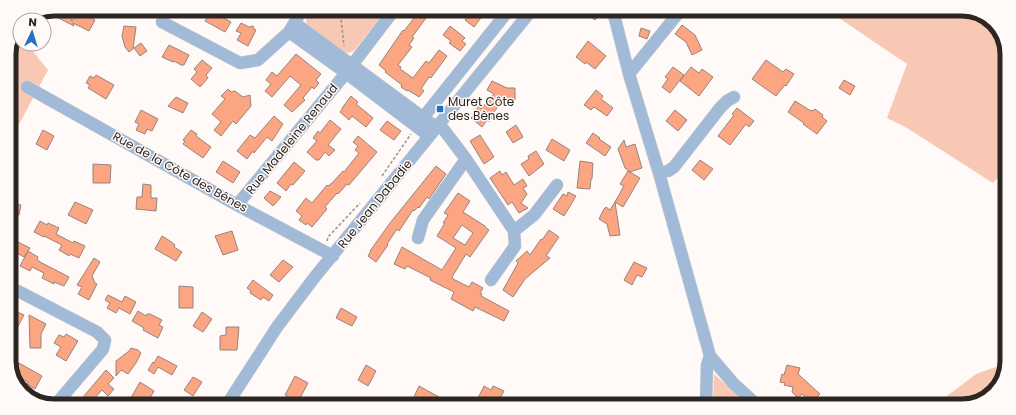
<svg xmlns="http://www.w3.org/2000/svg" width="1016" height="415" viewBox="0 0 1016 415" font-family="Poppins,sans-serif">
  <rect width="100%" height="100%" fill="#fffaf8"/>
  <path fill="#f8c8b4" d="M312 10H386L354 51 348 53 341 52 307 26 306 19Z
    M830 12H911L921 17 925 12H979L998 27 1007 51 1006 168 993 183 907 128 887 118 907 64Z
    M18 33 20 35V44H27L48 70 9 143V52Z
    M1004 364V378L987 398 962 406H938L947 396 976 374Z
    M714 373V374L748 405H713Z"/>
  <path fill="#fba582" stroke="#98847c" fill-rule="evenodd" d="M54 9H68L72 21 78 11 95 20 89 31 73 23 74 26 47 12Z
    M418 10H432L412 37 414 38 409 45 412 47 398 65 401 67 400 69 413 78 426 61 429 63 439 50 447 56 431 78 429 77 421 89 424 91 419 97 408 90 407 91 401 87 402 85 385 72 386 71 379 65 403 30 404 31 414 18 413 17Z
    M211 11 231 22 225 32 205 21Z
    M472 11H486L474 27 465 20Z
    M583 11H602L595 20Z
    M241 23 249 27 253 26 254 29 256 30 248 46 237 40 241 33 236 31Z
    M682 25 695 35 702 50 692 55 686 42 675 34Z
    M124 26 136 27 133 49 129 52 125 47 122 36Z
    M450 26 465 38 462 41 466 44 460 51 449 43 451 41 443 35Z
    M641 28 650 31 647 39 639 36Z
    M588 41 606 56 595 69 586 62 585 64 576 57Z
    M141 43 147 51 140 56 134 48Z
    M169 45 189 55 184 65H181L174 61 173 62 162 57Z
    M296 54 321 74 316 80 319 83 314 89 312 87 303 98 305 100 292 112 284 105 301 85 290 76 272 97 265 91 271 84 266 80 272 72 277 76Z
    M202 60 212 68 206 75 208 78 200 87 191 79 197 72 194 69Z
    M766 60 783 72 786 69 794 74 786 86 785 85 776 96 752 79Z
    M673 67 684 75 670 93 662 87 668 79 665 77Z
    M691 67 699 73 702 69 713 77 699 96 680 81Z
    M96 75 114 85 106 99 88 88 90 85 86 83 90 76 94 78Z
    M844 80 855 86 850 95 839 88Z
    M492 81 507 88H515V100H504L493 113 494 114 489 122 487 120 482 127 471 118 474 115 473 114 479 106 481 109 494 94 487 90Z
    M228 89 231 92 235 91 243 97 250 95 251 106 236 124 233 121 221 136 214 130 221 122 212 114 225 99 221 96Z
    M596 90 603 96 601 99 613 108 607 116 594 107 591 110 584 105Z
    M351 96 358 102 356 104 373 118 366 127 352 116 349 120 340 112 343 108H342Z
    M176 97 188 103 183 113 168 106Z
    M795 101 811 111 812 110 813 111 815 109 823 115 822 117 827 121 817 134 803 124 804 123 788 112Z
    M737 108 754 121 749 127 746 124 730 145 718 136 734 115 732 114Z
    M141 110 158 119 152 131 147 129 145 134 136 130 139 124 135 122Z
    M675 110 687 120 678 131 666 121Z
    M274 116 283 124 272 141 267 137 254 153 253 151 247 159 237 151 250 135 255 138Z
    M330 120 341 129 328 145 335 150 329 156 325 152 319 160H316L307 152 317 141 313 138 318 131 320 133Z
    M387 121 401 131 394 140 380 130Z
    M516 125 523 137 513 143 506 132Z
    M43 130 54 136 47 150 36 144Z
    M191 130 197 134 196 136 211 147 203 158 183 144 185 141 183 140Z
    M593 133 600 138 599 139 611 147 605 156 586 143Z
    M480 135 494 157 484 164 470 141Z
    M358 136 377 152 349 185 347 184 338 194 337 193 325 207 327 209 312 227 307 223 306 225 299 220 302 216 296 211 306 198 312 203 327 185 328 186 332 183 343 171 344 172 359 153 355 150 358 146 353 142Z
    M552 139 570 150 564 161 546 150Z
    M624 140 626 147 635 144 642 168 630 172 625 168 618 149Z
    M536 151 544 164 529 176 521 164 529 159 528 156Z
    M700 160 713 169 704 180 692 170Z
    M223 161 240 172 233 183 216 172Z
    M580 161 593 163 592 179H591L590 189 577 188Z
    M294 162 305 171 293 185 291 184 286 191 277 183Z
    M93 164 111 165 110 183H93Z
    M436 166 446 174 429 199 427 197 419 208 418 207 414 211 413 210 399 231 397 229 387 244 388 245 376 262 368 256 371 251H370L390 223Z
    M500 171 502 175 506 172 514 185 523 179 527 186 523 188 527 194 521 203 528 208 519 213 512 202 508 205 490 178Z
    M628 171 640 178 623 207 615 202 624 186 620 184Z
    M143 184 151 185V198H157L156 211 136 209 137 197H142Z
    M270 191 281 197 273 206 264 198Z
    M568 192 576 196 564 216 553 209 563 194 567 196Z
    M458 193 470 201 463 212 485 226V227L489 230 470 257 466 254 452 277 453 279 469 287 472 282 483 288 480 293 482 294 481 296 509 311 504 321 475 307 473 311 451 299 454 292 430 280 431 278 407 266 405 269 394 264 402 247 442 270 456 248 437 236 445 223H443L448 215 444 213ZM462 225 473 233 465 245 453 238Z
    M75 202 93 210 86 224 68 215Z
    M615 202 620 235 610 236 607 224 599 219 604 209 606 207 610 210Z
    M9 203 21 205 19 215 9 213Z
    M40 221 47 225 48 223 59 228 56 234 73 243 74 241 85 246 79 258 70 254 69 256 59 250 62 245 44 236V237L34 232Z
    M549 230 559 237 546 256 550 258 525 279 513 297 503 290 518 263 516 261 527 251 530 255 541 239 542 240Z
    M232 231 238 250 223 255 215 236Z
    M162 236 170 241 175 245 174 247 182 252 176 261 155 249Z
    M18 242 30 248 24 257 13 251Z
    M28 251 38 257 37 259 40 262 69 277 64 286 54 282V284L42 278 44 273 32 267 30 271 20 266Z
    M94 258 100 262 92 276 95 283 97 284 89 300 78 294 82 287 77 285Z
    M283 260 293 267 279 282 270 275Z
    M634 262 647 268 642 277 637 275 632 285 624 280Z
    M253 280 273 295 269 301 263 297 261 300 250 293 251 291 247 288Z
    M179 286 193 287V308H179Z
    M108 295 122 302 125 296 136 302 130 314 119 308 116 313 107 308 110 303 105 300Z
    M341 308 357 317 352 326 336 318Z
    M13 310 24 315 9 343V317Z
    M138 311 146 316 147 314H150L162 320 159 325 163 327 158 338 143 330 144 328 132 321Z
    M202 312 212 319 203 332 193 326Z
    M29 315 46 324 41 334V348H30Z
    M226 327H239L237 350H220V336L226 335Z
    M66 334 78 341 66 361 56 355 61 347 54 343 59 335 64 337Z
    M131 348 138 350 141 353 136 363 128 374 121 370 116 376V361L129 351Z
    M158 356 177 366 172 375 158 367 154 374 148 370 153 362 154 363Z
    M19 363 42 376 35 389 27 384 28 382 13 374Z
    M366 365 376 371 368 386 358 380Z
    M787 365 800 368 798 374 820 394 812 402 802 394 798 398 792 392 793 387 784 385 785 383 780 382 782 374 784 375Z
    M106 370 114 378 108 384 114 389 108 396 102 390 90 403H78Z
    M295 376 308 383 298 402 285 395Z
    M193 377 202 382 193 396 184 390Z
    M140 382 154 391 147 403H128Z
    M419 386 439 397 435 404H427L414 397Z
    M484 386 491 390 493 386 504 391 497 404H486L477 400Z"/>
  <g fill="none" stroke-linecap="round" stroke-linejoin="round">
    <g stroke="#d9d4d1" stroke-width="13">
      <path id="minor" d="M613 11 629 74 659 173 710 356 733 383 757 405
        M162 22 240 63 258 60 289 32 302 10
        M295 23 436 127
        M289 32 346 73 429 136
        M629 74 680 11
        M27 87 237 205 333 256
        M418 124 508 11
        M438 124 444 130 466 159 514 231 515 246 491 280
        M659 173 668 171 674 167 720 108 727 101 734 97
        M237 205 346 73 394 10
        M514 231 534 215 557 185
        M418 238 423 220 466 159
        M9 289 18 291 97 332 105 340 103 349 57 403
        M228 403 277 327 314 278 531 11
        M706 405 707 365 710 356"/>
    </g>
    <path stroke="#999390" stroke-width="1.5" stroke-dasharray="3 2" stroke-linecap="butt" d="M340 10 344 46
      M9 89 16 85
      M382 176 411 134
      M327 241 328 237 360 203
      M517 403 521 404
      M576 405 697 398"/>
    <use href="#minor" stroke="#a1bad7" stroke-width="12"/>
  </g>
  <rect fill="#2572c1" stroke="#fffaf8" stroke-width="1.5" x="436" y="105" width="8" height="8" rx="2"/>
  <g text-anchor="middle" stroke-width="3" stroke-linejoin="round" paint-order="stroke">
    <g font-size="12" fill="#2d2522" stroke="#fffaf8" text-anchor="start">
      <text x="448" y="106">Muret Côte<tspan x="448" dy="14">des Bènes</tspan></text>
    </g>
    <g font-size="12" fill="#2d2522" stroke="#fffaf8">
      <text transform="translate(292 139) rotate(-51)" y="4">Rue Madeleine Renaud</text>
      <text transform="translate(180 172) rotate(29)" y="4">Rue de la Côte des Bênes</text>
      <text transform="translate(375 204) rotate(-51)" y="4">Rue Jean Dabadie</text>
    </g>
  </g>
  <path d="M0 0H1016V415H0ZM54 16H962A38 38 0 0 1 1000 54V361A38 38 0 0 1 962 399H54A38 38 0 0 1 16 361V54A38 38 0 0 1 54 16Z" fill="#fffaf8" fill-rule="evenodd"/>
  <path fill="none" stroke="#2d2522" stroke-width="5" d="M54 16H962A38 38 0 0 1 1000 54V361A38 38 0 0 1 962 399H54A38 38 0 0 1 16 361V54A38 38 0 0 1 54 16Z"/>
  <g transform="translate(32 32) rotate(4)"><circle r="19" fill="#fffaf8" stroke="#aba5a2"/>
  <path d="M0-3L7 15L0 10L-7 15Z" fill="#2572c1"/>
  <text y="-6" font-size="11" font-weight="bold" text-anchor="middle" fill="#2d2522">N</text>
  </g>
</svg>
